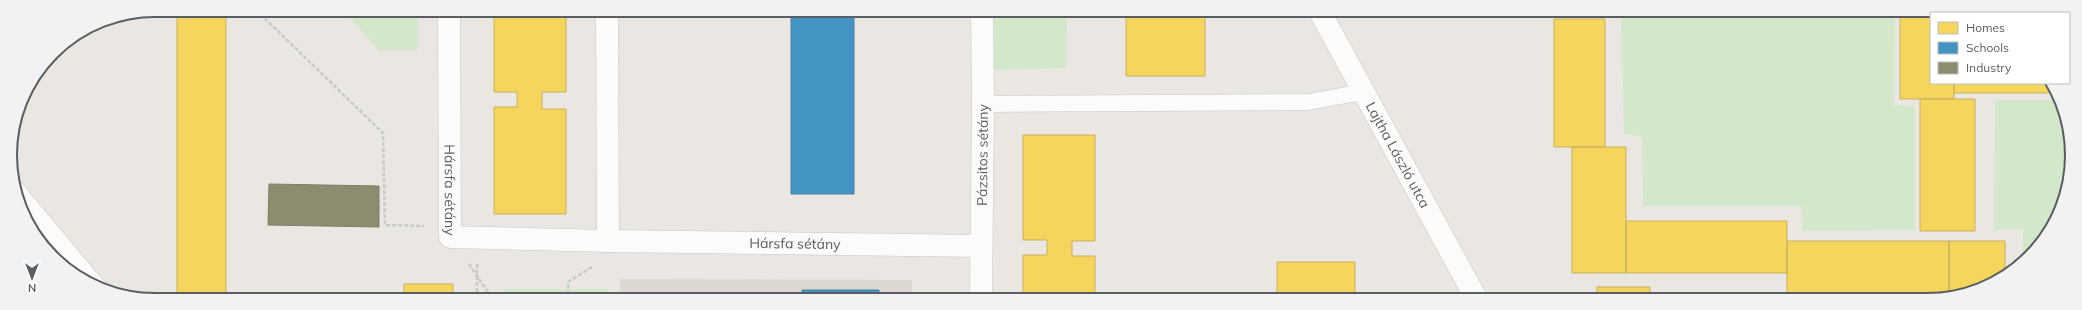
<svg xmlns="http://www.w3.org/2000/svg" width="2082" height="310" viewBox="0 0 2082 310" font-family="Mulish,sans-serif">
  <rect width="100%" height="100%" fill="#eae7e2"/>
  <path fill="#dcd7d1" d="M620 279 912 280V300H620Z"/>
  <path fill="#d3e8cb" d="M343 10H418V50H378Z
    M994 10H1067L1066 68 994 70Z
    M1642 10H1895L1894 105 1915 106V230L1802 231 1801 206H1643L1642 137 1624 134 1621 16 1642 17Z
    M1995 100H2060L2064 109 2072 165 2057 219 2029 258 2022 262 2023 229 1994 230Z
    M503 289H608V300H503Z"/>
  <path fill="#f6d55c" stroke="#c7b15e" d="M494 10H566V92H542V109H566V214H494V107H517V92H494Z
    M1126 10H1205V76H1126Z
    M1900 10H1937L1947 13H1931V83H1954V99H1900Z
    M177 12H226V300H177Z
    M1554 19H1605V147H1554Z
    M1954 83H2050L2055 93H1954Z
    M1920 99H1975V231H1920Z
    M1023 135H1095V241H1072V256H1095V300H1023V255H1047V240H1023Z
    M1572 147H1626V273H1572Z
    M1626 221H1787V273H1626Z
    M1787 241H1949V295H1787Z
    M1949 241H2005V274L1983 289 1949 297Z
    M1277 262H1355V300H1277Z
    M404 284H453V300H404Z
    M1597 287H1650V300H1597Z"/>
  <path fill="#4393c3" stroke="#4983a6" d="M791 10H854V194H791Z
    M802 290H879V300H802Z"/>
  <path fill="#8c8c6e" stroke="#7c7e6a" d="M269 184 379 186V227L268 225Z"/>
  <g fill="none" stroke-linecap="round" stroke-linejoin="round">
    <g stroke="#c6c6c5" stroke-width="17">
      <path id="lane" d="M983 104 1308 102 1363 92
        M16 189 98 287"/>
    </g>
    <g stroke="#c6c6c5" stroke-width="23">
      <g id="street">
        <path id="s1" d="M449 10 450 237 608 241 981 246"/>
        <path d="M607 10 608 241"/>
        <path id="s2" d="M1319 10 1477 300"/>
        <path id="s3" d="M981 300 983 104 982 10"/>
      </g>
    </g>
    <path stroke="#c5ccc6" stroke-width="2.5" stroke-dasharray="4 2" stroke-linecap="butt" d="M256 10 383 133 385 225 424 226
      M469 264 493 300
      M477 264V300
      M568 300V282L592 267"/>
    <use href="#lane" stroke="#fcfbfb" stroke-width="16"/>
    <use href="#street" stroke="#fcfbfb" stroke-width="22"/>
  </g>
  <g text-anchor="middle" stroke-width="4" stroke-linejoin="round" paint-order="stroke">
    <g font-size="14" fill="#585e62" stroke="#fff">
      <text dy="5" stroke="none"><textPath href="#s3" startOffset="145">Pázsitos sétány</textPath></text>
      <text dy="5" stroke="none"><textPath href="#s2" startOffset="165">Lajtha László utca</textPath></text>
      <text dy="5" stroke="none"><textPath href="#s1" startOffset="180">Hársfa sétány</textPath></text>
      <text dy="5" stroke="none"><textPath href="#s1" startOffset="572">Hársfa sétány</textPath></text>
    </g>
  </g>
  <path d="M0 0H2082V310H0ZM155 17H1927A138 138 0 0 1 2065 155V155A138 138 0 0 1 1927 293H155A138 138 0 0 1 17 155V155A138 138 0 0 1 155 17Z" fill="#f2f2f2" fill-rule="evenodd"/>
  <path fill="none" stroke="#585e62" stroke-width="2" d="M155 17H1927A138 138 0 0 1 2065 155V155A138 138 0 0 1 1927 293H155A138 138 0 0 1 17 155V155A138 138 0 0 1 155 17Z"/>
  <rect x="1930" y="12" width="140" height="72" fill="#ffffff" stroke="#bcbfc0"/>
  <rect x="1938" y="22" width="20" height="12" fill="#f6d55c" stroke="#bcbfc0"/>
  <text x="1966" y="32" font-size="12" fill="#585e62">Homes</text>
  <rect x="1938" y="42" width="20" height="12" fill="#4393c3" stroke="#bcbfc0"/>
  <text x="1966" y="52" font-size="12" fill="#585e62">Schools</text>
  <rect x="1938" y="62" width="20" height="12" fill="#8c8c6e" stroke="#bcbfc0"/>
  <text x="1966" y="72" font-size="12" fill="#585e62">Industry</text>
  <g transform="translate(32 278) rotate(180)" stroke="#ffffff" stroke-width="3" paint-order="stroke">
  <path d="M0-3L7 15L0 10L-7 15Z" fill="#585e62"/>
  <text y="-6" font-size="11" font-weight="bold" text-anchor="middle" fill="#585e62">N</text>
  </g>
</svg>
